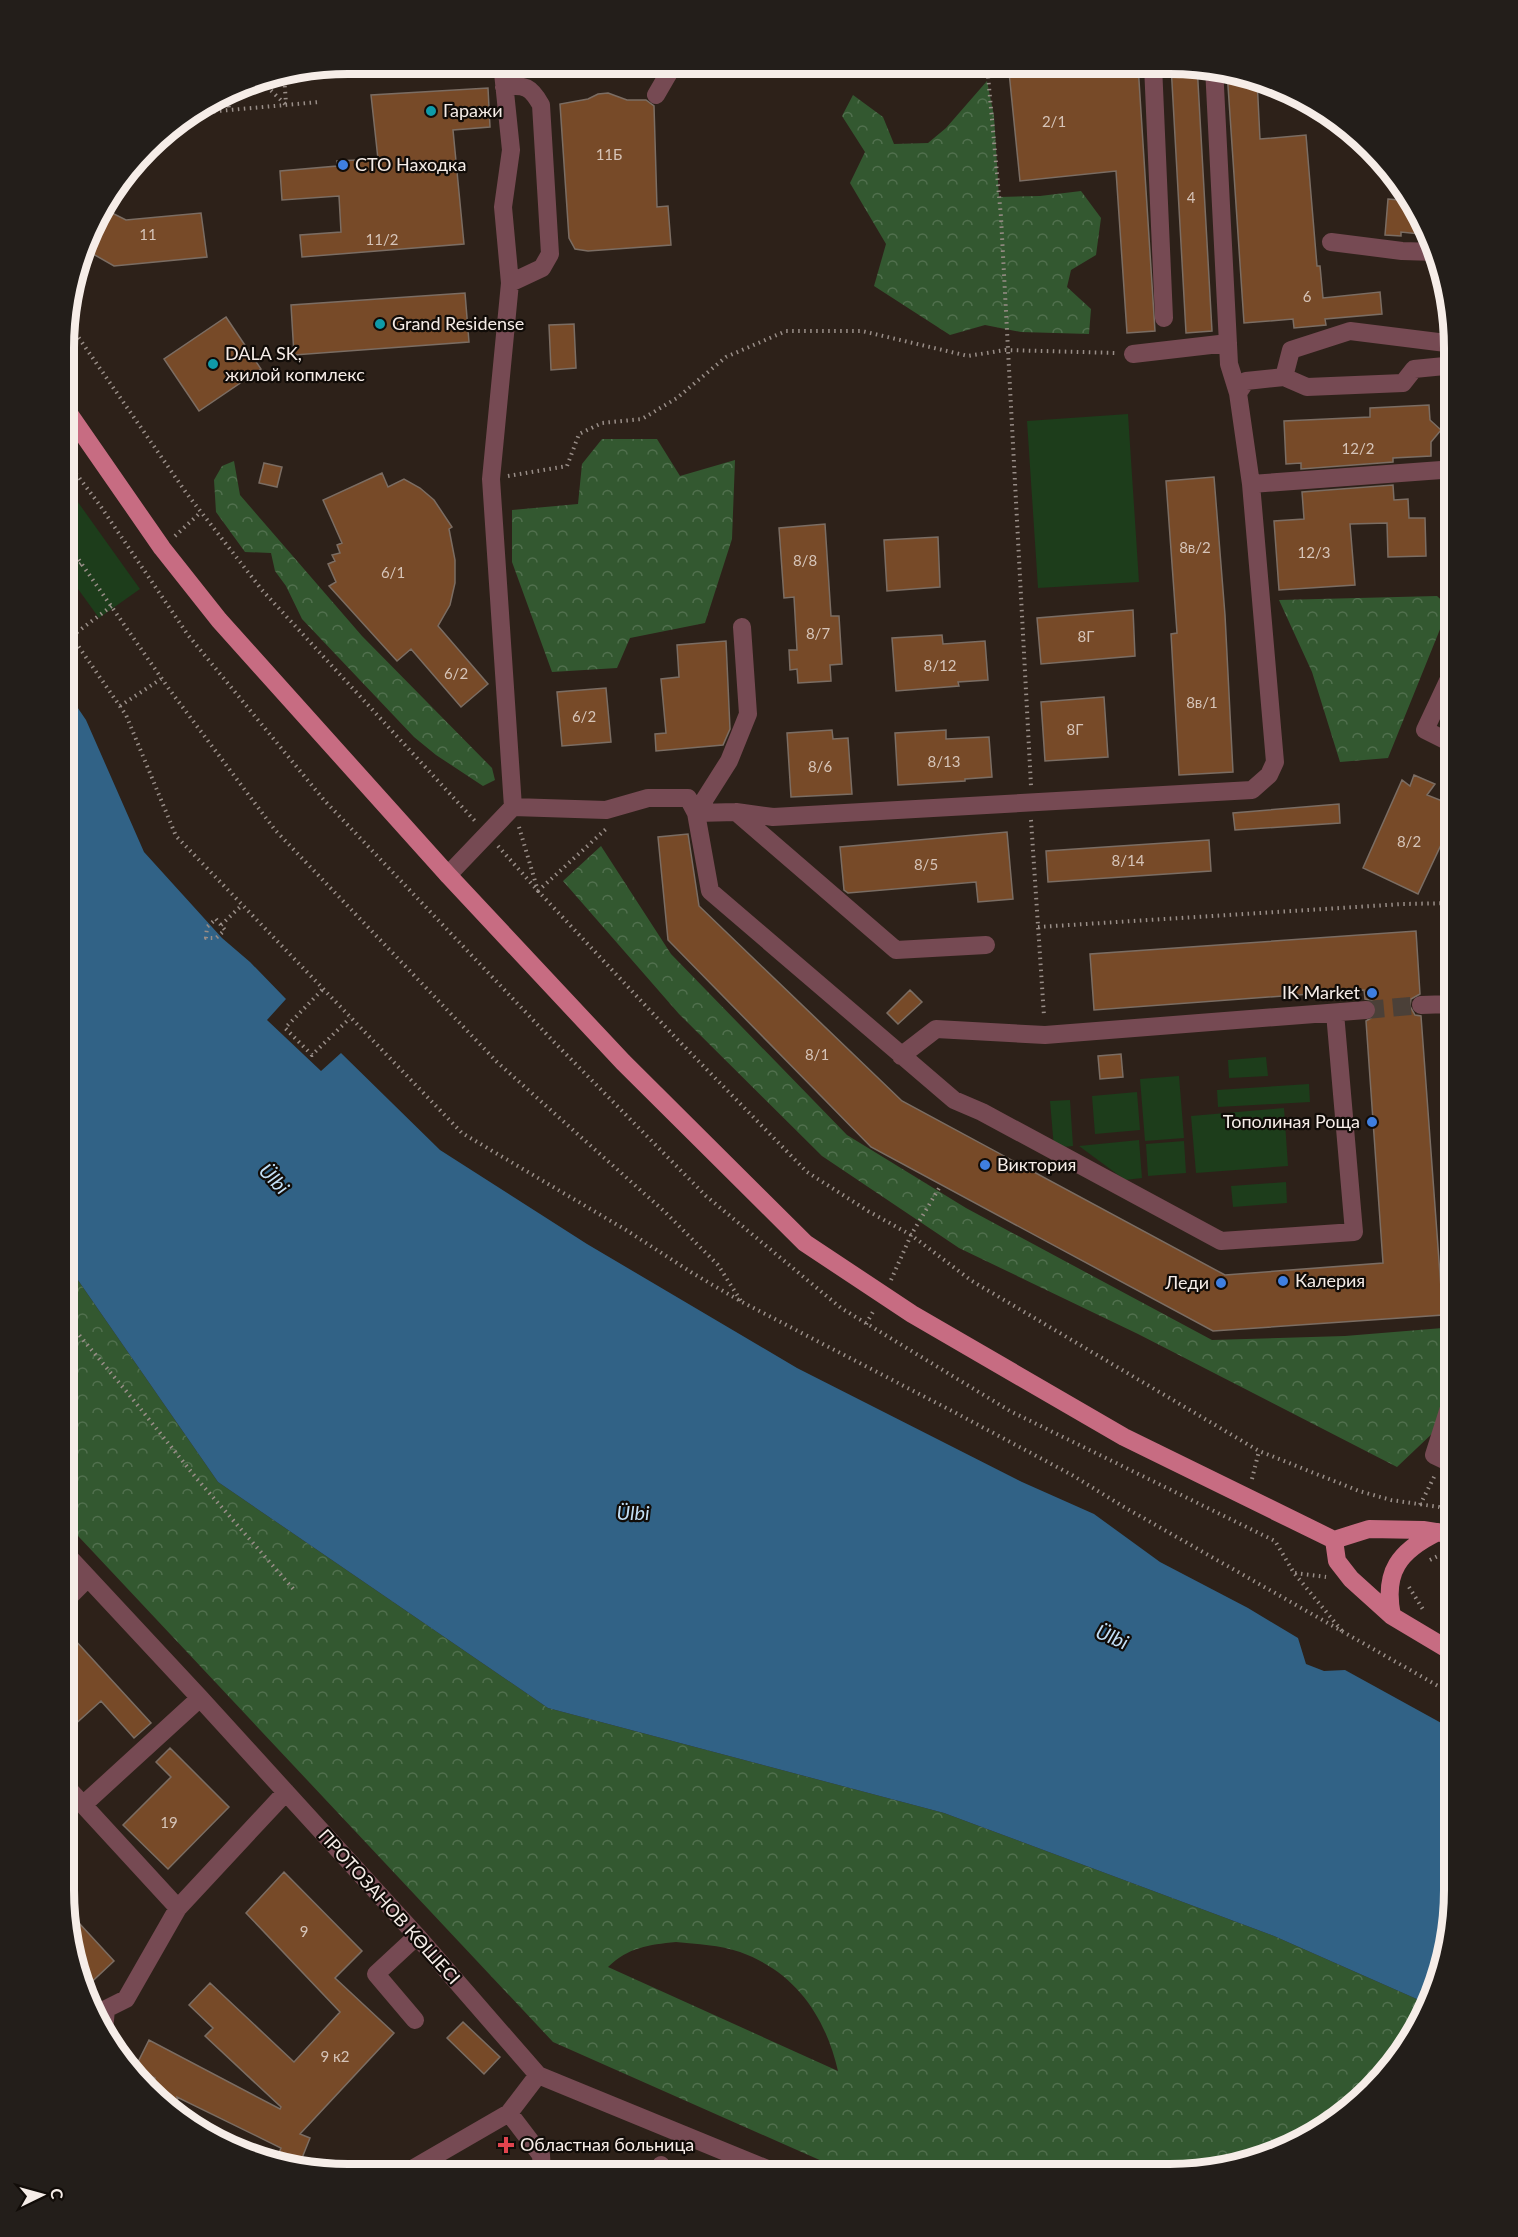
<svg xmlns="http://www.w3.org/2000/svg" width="1518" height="2237" viewBox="0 0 1518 2237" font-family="Lato,sans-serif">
  <defs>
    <pattern id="forest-crowns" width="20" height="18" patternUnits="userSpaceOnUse" patternTransform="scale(1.5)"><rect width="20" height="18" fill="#335830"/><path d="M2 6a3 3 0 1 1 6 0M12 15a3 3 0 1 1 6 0" fill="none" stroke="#51704e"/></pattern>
  </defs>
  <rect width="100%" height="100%" fill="#2d2119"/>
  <path fill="url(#forest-crowns)" fill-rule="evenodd" d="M987 81 994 116 999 197 1040 196 1081 191 1101 218 1096 255 1071 270 1067 287 1091 309 1089 334 1021 332 985 325 950 335 874 286 886 244 850 183 865 152 842 116 853 95 883 117 894 144 928 143 946 128Z
    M602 439H657L680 476 735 460 732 539 705 623 630 638 617 668 552 672 512 562V510L578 504 582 464Z
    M234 461 240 495 362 636 492 768 495 780 483 786 436 755 414 737 302 619 286 586 275 571 271 553 245 552 216 512 214 480 222 466Z
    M1437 596 1449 607 1388 758 1340 762 1312 672 1279 600Z
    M601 846 671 954 847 1135 966 1208 1212 1340 1345 1336 1455 1327 1437 1429 1397 1467 1138 1334 959 1248 822 1156 679 1014 563 881Z
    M64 1260 218 1482 548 1708 944 1813 1274 1936 1428 2004 1396 2062 1344 2115 1280 2152 1171 2174 951 2173 929 2164 879 2173H849L553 2042 64 1521ZM676 1942C697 1944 720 1945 740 1952 795 1972 825 2015 838 2071L608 1967C629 1947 648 1945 676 1942Z"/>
  <path fill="#1d3d1b" d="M1128 414 1139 582 1038 588 1027 421Z
    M65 484 140 589 99 618 65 571Z
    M1266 1057 1268 1076 1229 1078 1228 1060Z
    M1179 1076 1184 1138 1145 1141 1140 1079Z
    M1309 1084 1310 1102 1218 1107 1217 1090Z
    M1137 1092 1140 1130 1095 1134 1092 1096Z
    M1070 1100 1073 1146 1054 1148 1050 1101Z
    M1284 1108 1288 1166 1196 1173 1191 1116Z
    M1139 1140 1142 1178 1125 1180 1079 1146Z
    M1184 1141 1186 1173 1148 1176 1146 1144Z
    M1286 1182 1287 1203 1233 1207 1231 1186Z"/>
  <path fill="#316286" d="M65 689 86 720 144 852 222 938 250 962 286 999 267 1020 321 1071 341 1053 440 1150 587 1244 797 1368 1022 1482 1094 1514 1160 1562 1248 1608 1298 1638 1306 1664 1324 1671 1345 1670 1454 1730V1908L1440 1981 1428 2004 1274 1936 944 1813 548 1708 218 1482 64 1260Z"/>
  <path fill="#774a28" stroke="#7b6d63" stroke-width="1.5" d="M1080 65H1138L1155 331 1127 333 1116 171 1020 181 1009 72Z
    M1171 65H1197L1212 331 1186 333Z
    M1227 71 1257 79 1260 139 1306 135 1317 266H1320L1323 298 1380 292 1382 314 1325 319 1326 325 1294 328 1293 319 1244 323Z
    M488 88 490 127 453 130 464 244 302 257 300 235 341 232 339 196 282 200 280 171 337 166V161L378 159 371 95Z
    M608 93 627 100H646L654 106 657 207 668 206 671 245 588 251 575 249 569 238 560 104 588 99 598 94Z
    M1388 199 1411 201 1431 235 1401 232V236L1385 235Z
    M100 207 126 220 201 213 207 257 114 266 86 250Z
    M465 293 469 342 294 355 291 305Z
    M226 317 261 369 199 411 164 359Z
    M574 324 576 368 551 370 549 325Z
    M1429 405 1430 420 1441 430 1431 442V456L1393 458V462L1301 469V463L1286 464 1284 421 1370 417V408Z
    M264 463 282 467 277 487 259 483Z
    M382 473 388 487 404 479 420 488 434 500 452 527 449 529 455 560V583L450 605 438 626 488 684 461 707 411 649 397 661 329 586 336 582 328 564 335 561 332 555 340 553 337 545 342 543 323 500Z
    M1214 477 1225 615 1233 772 1179 775 1171 634 1177 633 1166 481Z
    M1393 485 1394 500 1408 499 1409 518H1425L1426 556 1388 557 1387 523 1350 524 1355 585 1279 590 1274 521 1304 519 1302 492Z
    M825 524 831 616H839L842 664 830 665 831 681 798 683 797 669 790 670 789 650H797L794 597 784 598 779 528Z
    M938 537 940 587 887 591 884 540Z
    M1133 610 1135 656 1041 664 1037 618Z
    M942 635 943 644 985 641 988 680 958 682 959 686 896 691 892 638Z
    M726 641 730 729 723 745 656 751 655 734 666 733 661 679 679 677 677 645Z
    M606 688 611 742 562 746 557 692Z
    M1104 697 1108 757 1045 761 1041 702Z
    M832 730 833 739 848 738 852 794 791 797 787 733Z
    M946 730V739L989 737 992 777 965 779V781L898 785 895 733Z
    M1414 775 1435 784 1427 795 1455 806V815L1418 894 1363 868 1402 780 1410 786Z
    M1339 804 1340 823 1235 830 1233 813Z
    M1007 832 1013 899 978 902 976 882 848 893 844 890 840 847Z
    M688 834 699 906 902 1101 1225 1275 1383 1263 1366 1021 1376 1015V1004L1371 1000 1365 999 1364 990 1094 1010 1090 954 1416 931 1420 994 1411 999 1410 1006 1415 1015 1421 1016 1443 1315 1213 1331 871 1147 668 940 658 837Z
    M1209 840 1211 871 1048 882 1046 851Z
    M910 990 922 1002 898 1024 887 1013Z
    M1121 1054 1123 1077 1100 1079 1098 1056Z
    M63 1627 151 1723 134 1738 101 1701 63 1735Z
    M170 1748 229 1807 168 1869 123 1825 171 1777 156 1762Z
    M284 1872 362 1951 335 1978 394 2033 300 2134 310 2138 298 2168 275 2162 281 2148 177 2097 181 2119 175 2115 150 2091 155 2078 135 2068 149 2040 280 2109 281 2107 205 2036 213 2028 189 2005 210 1983 294 2062 340 2012 246 1913Z
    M67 1910 114 1961 83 1990Z
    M463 2022 500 2057 484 2074 447 2038Z"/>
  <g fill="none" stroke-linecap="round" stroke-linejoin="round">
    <path stroke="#4b4038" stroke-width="18" stroke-dasharray="18 9" stroke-linecap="butt" d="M1366 1010 1421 1005"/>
    <path stroke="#998e88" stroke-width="4" stroke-dasharray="1.5 4.5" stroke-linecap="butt" d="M987 65 1001 217 1031 786
      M284 74 286 104
      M258 78 286 105
      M228 94 229 110
      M196 113 319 102
      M65 318 187 494 262 590 475 821
      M65 459 99 504 188 635 324 800 554 1042 706 1196 841 1308 1010 1411 1275 1541 1294 1573 1342 1631
      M508 476 567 466 579 434 602 423 642 419 677 398 726 357 786 331H862L968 356 1005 350 1117 353
      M175 536 201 512
      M65 540 169 689 275 830 497 1062 666 1213 718 1265 741 1301
      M65 575 82 563
      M65 627 126 715 176 836 462 1133 626 1230 694 1274 742 1302 954 1412 1072 1475 1124 1507 1454 1695
      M72 636 113 605
      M120 706 161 679
      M1031 820 1044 1016
      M519 827 538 891 674 1036 807 1172 868 1211 911 1235 972 1281 1259 1451 1359 1491 1391 1500 1439 1507 1455 1513
      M498 846 538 891 606 829
      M216 919 225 930 216 938H206L207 927Z
      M221 925 241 906
      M1038 927 1403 904 1455 903
      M322 990 285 1028 312 1055 350 1018
      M891 1280 911 1235 941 1185
      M64 1317 131 1397 197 1479 295 1591
      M866 1324 874 1310
      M1252 1479 1259 1451
      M1420 1505 1435 1475
      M1430 1560 1440 1555 1455 1557
      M1295 1573 1326 1577
      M1409 1587 1424 1611"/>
    <path stroke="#764a53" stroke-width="18" d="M442 65V63
      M1153 65 1164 318
      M1214 67 1229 364 1238 393
      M504 87C525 84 531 87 541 105L550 254 542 268 510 283
      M656 95 674 64
      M1331 242 1402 251 1436 252
      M1133 354 1228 343
      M1284 377 1291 350 1350 331 1454 344
      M1455 469 1251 484 1238 393 1246 381 1284 377 1307 387 1403 383 1414 369 1455 365
      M1455 745 1425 730 1455 666
      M513 807 606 810 648 798H688L696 813 710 891 954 1100 982 1112 1221 1241 1354 1232 1335 1013
      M736 812 896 950 986 945
      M696 813 736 812 773 817 1252 790 1269 775 1275 762 1251 484
      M696 813 729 761 748 714 742 627
      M448 875 513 807 491 479 510 283 503 207 511 150 502 63
      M1421 1005 1449 1004
      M901 1056 936 1029 1045 1035 1366 1010
      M1455 1088 1449 1004 1455 976
      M1455 1465 1434 1455 1455 1389
      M64 1552 200 1698 417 1936 538 2075 777 2173
      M63 1603 87 1579
      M63 1783 178 1908
      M84 1804 200 1698
      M415 2020 376 1974 417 1936
      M104 2031 106 2009 126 1999 178 1908 286 1792
      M509 2113 541 2155 542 2172
      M407 2172 509 2113 538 2075
      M657 2173 661 2165"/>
    <path stroke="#c76c82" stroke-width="18" d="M65 408 162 548 219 620 448 875 623 1062 805 1243 912 1314 1124 1437 1334 1540 1337 1561 1351 1579 1392 1616 1454 1653
      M1334 1540 1369 1529 1423 1530 1455 1535
      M1392 1616C1383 1572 1399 1551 1438 1532"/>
  </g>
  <g fill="#0f9aa8" stroke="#110c08" stroke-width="2">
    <circle cx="431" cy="111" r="6"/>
    <circle cx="380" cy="324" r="6"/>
    <circle cx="213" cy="364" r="6"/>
  </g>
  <g fill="#3f7fe0" stroke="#110c08" stroke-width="2">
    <circle cx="343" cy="165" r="6"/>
    <circle cx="1372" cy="993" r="6"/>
    <circle cx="1372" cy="1122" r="6"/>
    <circle cx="985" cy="1165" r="6"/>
    <circle cx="1283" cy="1281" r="6"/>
    <circle cx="1221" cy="1283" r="6"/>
  </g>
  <path fill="#e0444e" stroke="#110c08" stroke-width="2" d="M503 2136h6v6h6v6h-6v6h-6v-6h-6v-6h6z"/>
  <g text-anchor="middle" stroke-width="4.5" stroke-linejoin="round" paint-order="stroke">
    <g font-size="15" fill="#d6c4b8">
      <text x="1054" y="127">2/1</text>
      <text x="609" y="160">11Б</text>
      <text x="1191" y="203">4</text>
      <text x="148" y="240">11</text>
      <text x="382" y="245">11/2</text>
      <text x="1307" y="302">6</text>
      <text x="1358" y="454">12/2</text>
      <text x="1195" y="553">8в/2</text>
      <text x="1314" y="558">12/3</text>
      <text x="805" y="566">8/8</text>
      <text x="393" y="578">6/1</text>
      <text x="818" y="639">8/7</text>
      <text x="1086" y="642">8Г</text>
      <text x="940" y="671">8/12</text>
      <text x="456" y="679">6/2</text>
      <text x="1202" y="708">8в/1</text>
      <text x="584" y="722">6/2</text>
      <text x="1075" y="735">8Г</text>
      <text x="944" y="767">8/13</text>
      <text x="820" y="772">8/6</text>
      <text x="1409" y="847">8/2</text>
      <text x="1128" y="866">8/14</text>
      <text x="926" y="870">8/5</text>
      <text x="817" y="1060">8/1</text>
      <text x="169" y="1828">19</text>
      <text x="304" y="1937">9</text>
      <text x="335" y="2062">9 к2</text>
    </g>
    <g font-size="18" fill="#f6ede8" stroke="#110c08" text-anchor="start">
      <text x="443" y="117">Гаражи</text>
      <text x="355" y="171">СТО Находка</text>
      <text x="392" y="330">Grand Residense</text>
      <text x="225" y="360">DALA SK,<tspan x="225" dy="21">жилой копмлекс</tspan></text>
      <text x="1360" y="999" text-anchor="end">IK Market</text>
      <text x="1360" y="1128" text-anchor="end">Тополиная Роща</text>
      <text x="997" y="1171">Виктория</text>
      <text x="1295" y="1287">Калерия</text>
      <text x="1209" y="1289" text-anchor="end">Леди</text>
      <text x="520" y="2151">Областная больница</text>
    </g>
    <g font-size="18" fill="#f6ede8" stroke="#110c08">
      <text transform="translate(389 1907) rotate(48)" y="6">ПРОТОЗАНОВ КӨШЕСІ</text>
    </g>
    <g font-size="20" font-style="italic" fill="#c3dff6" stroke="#110c08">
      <text transform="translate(274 1179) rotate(47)" y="7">Ülbi</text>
      <text x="633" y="1520">Ülbi</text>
      <text transform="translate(1112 1637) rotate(23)" y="7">Ülbi</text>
    </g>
  </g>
  <path d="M0 0H1518V2237H0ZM348 74H1170A274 274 0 0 1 1444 348V1890A274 274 0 0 1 1170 2164H348A274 274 0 0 1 74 1890V348A274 274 0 0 1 348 74Z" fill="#231e1a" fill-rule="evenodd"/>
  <path fill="none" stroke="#f6ede8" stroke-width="8" d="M348 74H1170A274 274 0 0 1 1444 348V1890A274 274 0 0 1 1170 2164H348A274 274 0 0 1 74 1890V348A274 274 0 0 1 348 74Z"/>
  <g transform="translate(42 2195) rotate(85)" stroke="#110c08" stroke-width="4.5" paint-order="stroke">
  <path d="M0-4.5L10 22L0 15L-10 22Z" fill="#f6ede8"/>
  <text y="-9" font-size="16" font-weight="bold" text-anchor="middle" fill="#f6ede8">С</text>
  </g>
</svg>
